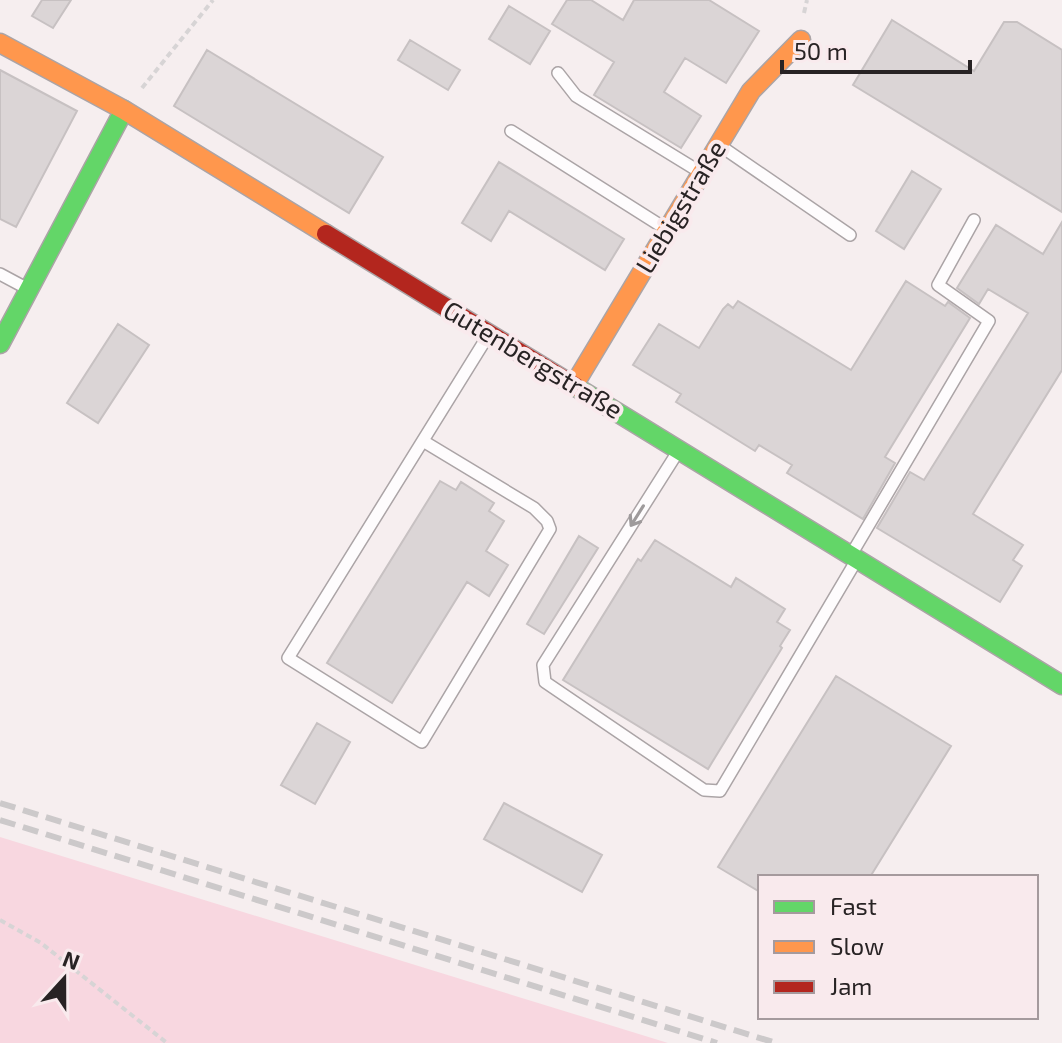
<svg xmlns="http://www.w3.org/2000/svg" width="1062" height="1043" viewBox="0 0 1062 1043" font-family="'Exo 2',sans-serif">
  <rect width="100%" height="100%" fill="#f6eeef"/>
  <path fill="#f8d7e0" d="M0 837 668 1043H0Z"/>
  <path fill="#dbd5d6" stroke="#c7c1c2" stroke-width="2" d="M42 0H71L53 28 32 16Z
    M567 0H591L623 20 634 0H709L759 31 726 83 685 58 664 92 701 116 681 148 594 95 614 62 552 24Z
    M509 6 550 31 530 64 489 39Z
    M892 20 974 71 1004 22H1017L1062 50V212L853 85Z
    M410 40 460 70 448 90 398 60Z
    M207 50 383 157 349 213 174 106Z
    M0 70 77 111 16 227 0 219Z
    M499 162 624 239 605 270 509 211 491 241 462 223Z
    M912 171 941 189 904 249 876 231Z
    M1062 222V370L973 514 1023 545 1013 560 1022 566 1000 602 877 528 910 472 924 480 1028 313 988 289 979 304 957 288 996 225 1043 254Z
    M906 281 945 306 948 302 970 318 885 457 895 463 863 519 787 473 792 465 759 445 755 451 676 402 681 394 633 365 659 324 699 348 723 309 728 304 733 308 738 301 851 370Z
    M118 324 149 345 98 423 67 403Z
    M440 481 456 490 461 482 494 503 489 511 504 521 486 551 508 565 489 596 467 582 392 703 327 663Z
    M579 536 598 548 544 634 527 624Z
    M655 540 731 587 736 578 785 609 777 622 790 630 780 646 782 648 708 769 563 680 638 559 641 561Z
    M836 676 951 746 870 877H760V892L718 867Z
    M317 723 350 742 315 804 281 785Z
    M504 803 602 855 582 892 484 839Z"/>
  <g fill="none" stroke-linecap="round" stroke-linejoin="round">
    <g stroke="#aba4a6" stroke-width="14">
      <path id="lane" d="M558 73 576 96 700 172
        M511 131 666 229
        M719 145 850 235
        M0 274 28 289
        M423 441 534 508 547 521 550 529 422 742 288 658 489 334
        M679 450 543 665 545 682 704 790 720 791 856 561
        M851 555 989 321 938 285 974 220"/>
    </g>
    <g stroke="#aba4a6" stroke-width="21">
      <path id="fast" d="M0 344 124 110
        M576 387 1062 685"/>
    </g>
    <g stroke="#aba4a6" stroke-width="21">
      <path id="slow" d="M0 43 124 110 326 234
        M574 385 751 91 801 40"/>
    </g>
    <g stroke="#aba4a6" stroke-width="21">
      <path id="jam" d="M326 234 576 387"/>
    </g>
    <path stroke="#d7d4d5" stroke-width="4" stroke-dasharray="6 4" stroke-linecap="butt" d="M804 13 807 0
      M142 88 213 0
      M0 920 41 943 167 1043"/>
    <use href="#lane" stroke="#fefcfd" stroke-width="11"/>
    <use href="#fast" stroke="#63d668" stroke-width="18"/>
    <use href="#slow" stroke="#ff974d" stroke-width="18"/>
    <use href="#jam" stroke="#b3261e" stroke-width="18"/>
    <path stroke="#ccc9ca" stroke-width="6" stroke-dasharray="16 8" stroke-linecap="butt" d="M0 803 776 1043
      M0 820 717 1043"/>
  </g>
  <defs><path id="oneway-shaft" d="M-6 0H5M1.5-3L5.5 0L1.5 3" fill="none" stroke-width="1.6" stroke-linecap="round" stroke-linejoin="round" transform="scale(2)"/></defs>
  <use stroke="#9e9a9b" href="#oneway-shaft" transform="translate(637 516) rotate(122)"/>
  <g text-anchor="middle" stroke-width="8" stroke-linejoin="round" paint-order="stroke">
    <g font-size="26" fill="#282324" stroke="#f9eaed">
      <text transform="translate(681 207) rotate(-59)" y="9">Liebigstraße</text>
      <text transform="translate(533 360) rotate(31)" y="9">Gutenbergstraße</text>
    </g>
  </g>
  <rect x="758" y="875" width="280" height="144" fill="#f9eaed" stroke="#a59a9d" stroke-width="2"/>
  <rect x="774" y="901" width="40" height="12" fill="#63d668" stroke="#a59a9d" stroke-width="2"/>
  <text x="830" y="915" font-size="24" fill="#282324">Fast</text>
  <rect x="774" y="941" width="40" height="12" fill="#ff974d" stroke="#a59a9d" stroke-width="2"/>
  <text x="830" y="955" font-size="24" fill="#282324">Slow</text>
  <rect x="774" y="981" width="40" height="12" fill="#b3261e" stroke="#a59a9d" stroke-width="2"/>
  <text x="830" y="995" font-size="24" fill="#282324">Jam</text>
  <g transform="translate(64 979) rotate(21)" stroke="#f9eaed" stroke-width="6" paint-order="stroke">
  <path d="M0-6L14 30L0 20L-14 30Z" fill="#282324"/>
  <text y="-12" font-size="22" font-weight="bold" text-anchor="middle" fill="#282324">N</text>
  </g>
  <path d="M782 60v12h188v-12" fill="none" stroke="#282324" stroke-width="4"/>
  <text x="794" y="60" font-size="24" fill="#282324" stroke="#f9eaed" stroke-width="6" paint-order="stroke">50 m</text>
</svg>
